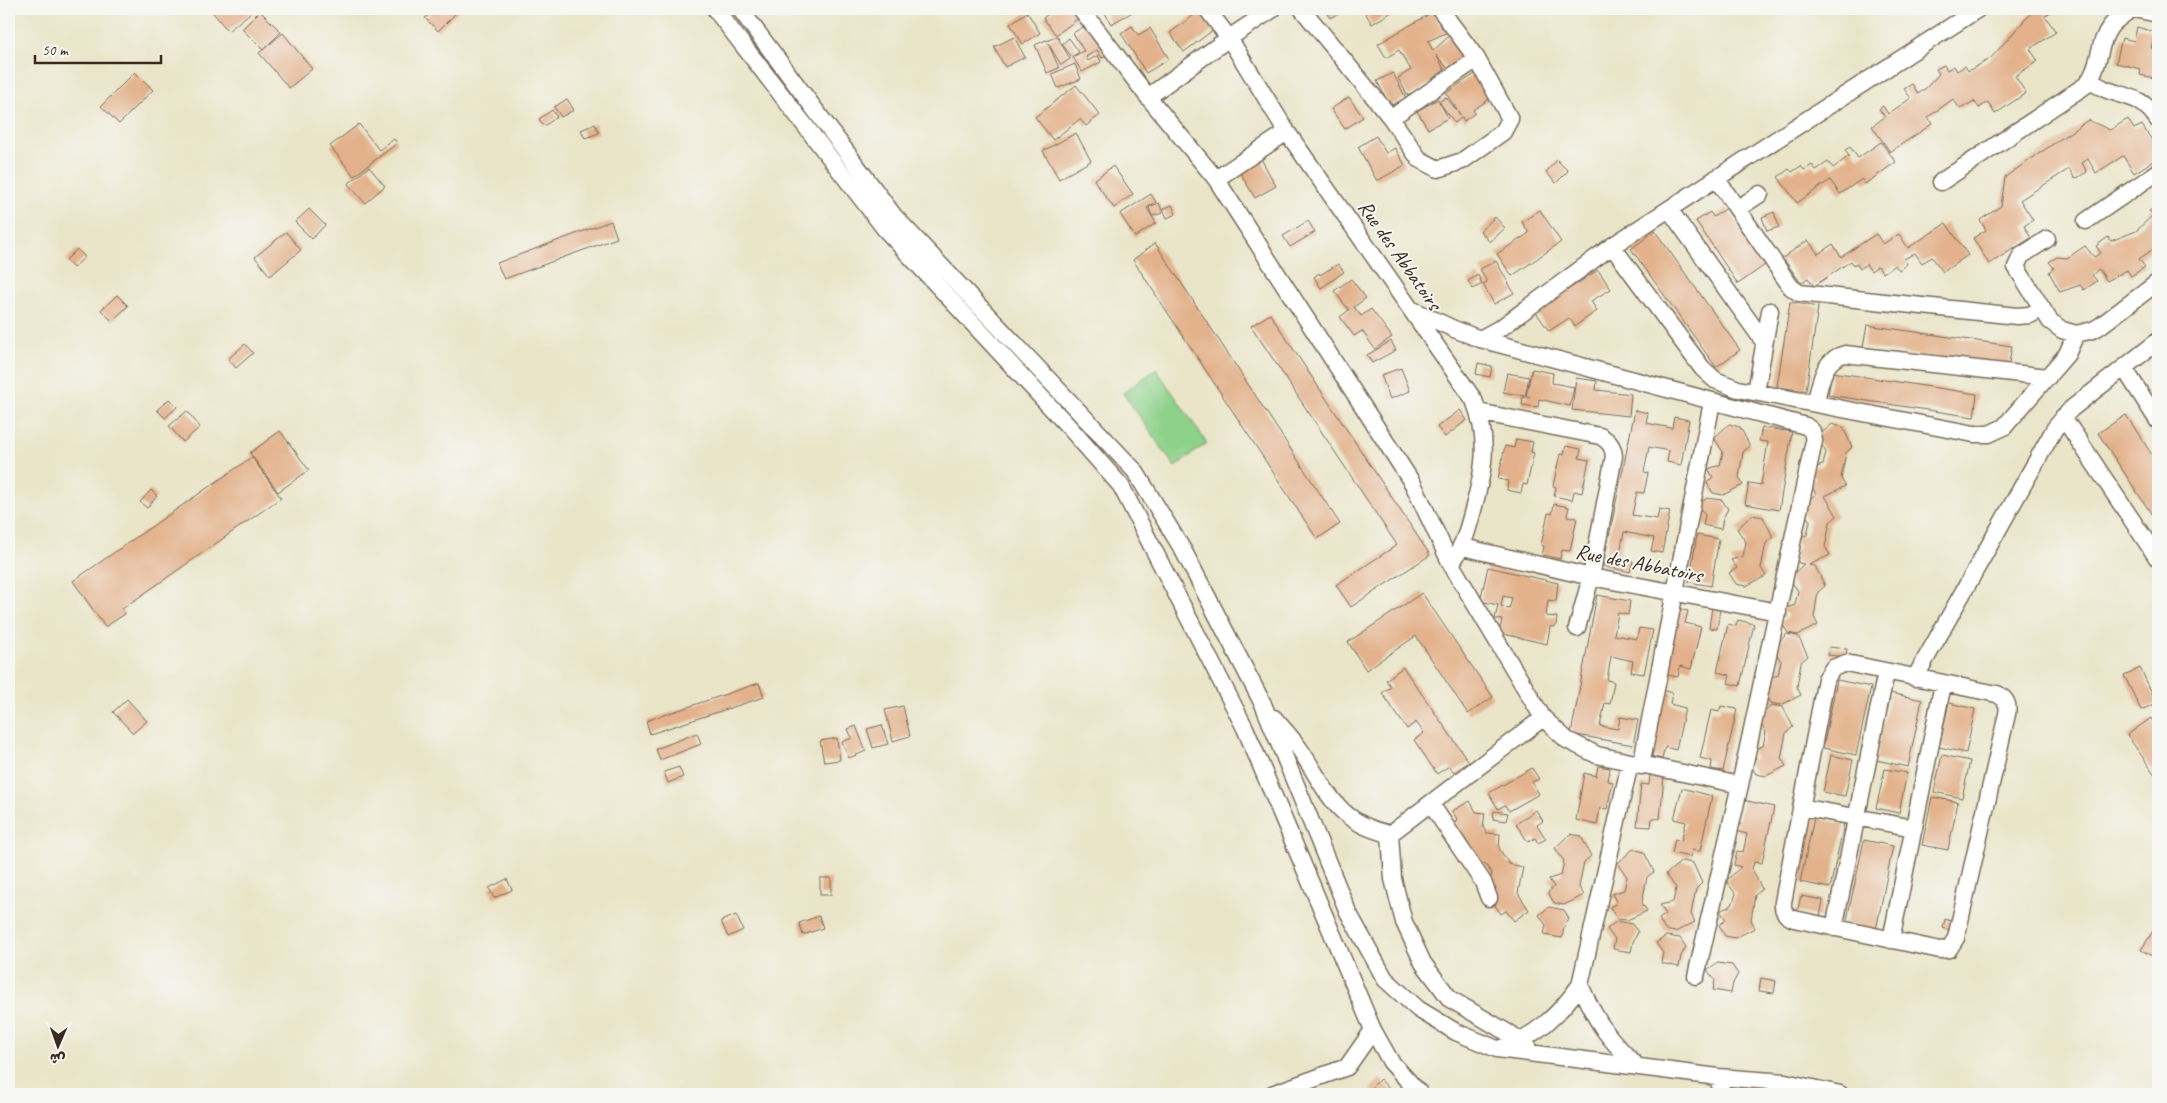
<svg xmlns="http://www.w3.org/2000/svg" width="2167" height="1103" viewBox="0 0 2167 1103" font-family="Caveat,'Playpen Sans Arabic',sans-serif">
  <rect width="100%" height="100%" fill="#f6f6f2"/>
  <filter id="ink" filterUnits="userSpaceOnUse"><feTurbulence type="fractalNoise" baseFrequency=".02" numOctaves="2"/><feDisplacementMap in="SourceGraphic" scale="10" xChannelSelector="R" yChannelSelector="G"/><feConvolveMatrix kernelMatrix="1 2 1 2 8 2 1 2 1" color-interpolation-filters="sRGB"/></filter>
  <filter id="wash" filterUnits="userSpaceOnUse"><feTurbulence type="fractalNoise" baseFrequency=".0096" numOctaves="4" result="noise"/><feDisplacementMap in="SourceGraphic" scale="20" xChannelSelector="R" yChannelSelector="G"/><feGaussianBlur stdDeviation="1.12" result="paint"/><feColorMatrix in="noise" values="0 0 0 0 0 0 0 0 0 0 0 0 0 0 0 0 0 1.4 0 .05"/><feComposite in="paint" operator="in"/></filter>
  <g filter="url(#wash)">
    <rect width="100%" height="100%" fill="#eae5c9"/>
    <path fill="#8ed18a" stroke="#647e54" d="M1156 369 1207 443 1175 467 1123 393Z"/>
    <g id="blocks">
      <path fill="#e3b28c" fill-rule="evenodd" d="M210 9H255L228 31Z
        M425 9H457L459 10 438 31 425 18 430 14Z
        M1055 9H1079L1083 15 1056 35 1043 18Z
        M1103 9H1138L1111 24Z
        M1324 9H1347L1330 18Z
        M1363 9H1390L1392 12 1372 24Z
        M2029 9H2055L2045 16 2056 32 2030 49 2038 61 2015 76 2026 93 1995 114 1988 102 1979 108 1974 101 1960 109 1953 99 1928 117 1932 124 1890 152 1872 126 1885 117 1879 109 1883 106 1888 114 1911 98 1904 89 1912 84 1918 94 1926 88 1939 74 1936 69 1944 65 1947 70 1954 66 1957 71 1965 66 1968 71 1990 59 2031 13Z
        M260 11 281 32 263 50 242 29Z
        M1199 11 1213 30 1184 52 1170 33Z
        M1027 12 1040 33 1023 44 1010 24Z
        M1433 12 1442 28 1446 26 1450 31 1428 41 1433 51 1449 36 1467 56 1450 71 1436 55 1447 74 1408 96 1398 78 1411 70 1399 50 1386 58 1378 44Z
        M1091 22 1110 54 1102 58 1097 50 1086 57 1088 61 1098 55 1101 62 1082 72 1073 57 1084 51 1073 33Z
        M1132 26 1138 35 1150 28 1169 59 1146 73 1121 33Z
        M2137 27 2155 32 2151 48 2158 49V79L2140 75 2141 69 2116 63 2122 38 2134 41Z
        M283 33 312 69 289 88 259 53Z
        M1057 36 1070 59 1061 65 1048 43 1059 68 1047 73 1035 45 1046 40 1047 41Z
        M1014 37 1025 57 1005 67 994 47Z
        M1069 38 1079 52 1072 57 1062 44Z
        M1075 64 1081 79 1058 88 1052 74Z
        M1484 68 1500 92 1473 110 1475 113 1464 121 1462 117 1455 123 1439 102 1446 97 1461 116 1446 93Z
        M135 72 153 90 119 124 101 106Z
        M1393 73 1406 98 1390 106 1377 81Z
        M1076 85 1100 115 1086 126 1080 119 1053 140 1035 117Z
        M1349 97 1363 117 1345 129 1331 109Z
        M567 99 574 110 561 117 554 107Z
        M1438 99 1448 118 1428 129 1417 111Z
        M552 110 557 117 544 126 539 119Z
        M2128 119 2134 129 2142 125 2158 150 2153 154 2156 159 2134 173 2123 156 2096 173 2088 159 2082 163 2087 172 2075 179 2069 169 2020 200 2033 220 2024 226 2031 238 1989 264 1973 238 1986 230 1980 220 2001 206 2005 177 2088 120 2110 130Z
        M359 124 379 150 394 139 397 143 354 176 330 146Z
        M595 124 599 133 585 138 581 130Z
        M1076 133 1091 161 1059 179 1043 151Z
        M1376 136 1386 153 1395 148 1405 165 1377 181 1358 147Z
        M1881 142 1896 162 1865 184 1862 179 1840 194 1830 180 1797 203 1778 177 1789 169 1792 172 1801 166 1804 170 1812 165 1816 170 1828 162 1833 168 1849 156 1845 150 1850 147 1858 158Z
        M1260 157 1276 186 1255 198 1238 169Z
        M1557 160 1568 171 1556 183 1546 172Z
        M1113 166 1133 194 1114 208 1094 180Z
        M369 167 385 186 365 203 348 184Z
        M1151 194 1156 202 1147 208 1156 223 1135 237 1120 214Z
        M1159 203 1163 213 1152 216 1149 207Z
        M1172 205 1176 214 1167 218 1163 209Z
        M2158 205V259L2153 249 2139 259 2145 267 2131 276 2127 270 2107 281 2099 269 2092 275 2097 281 2084 290 2080 285 2060 292 2049 272 2054 268 2049 262 2057 257 2067 258 2085 246 2094 257 2101 253 2096 246 2108 237 2111 241 2136 231 2153 215 2149 211Z
        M1727 208 1765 265 1738 284 1696 221 1710 212 1713 217Z
        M309 209 325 225 312 239 295 222Z
        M1540 210 1561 242 1512 276 1497 254 1529 233 1522 222Z
        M1774 212 1779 227 1767 231 1762 217Z
        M1495 217 1505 228 1490 242 1480 231Z
        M611 221 617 238 504 279 497 263Z
        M1308 221 1315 232 1290 247 1283 236Z
        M1946 223 1968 255 1943 272 1932 257 1922 263 1915 253 1904 259 1907 264 1899 270 1895 265 1883 273 1878 266 1871 271 1866 264 1860 269 1856 263 1854 265 1851 261 1814 286 1808 278 1801 283 1785 261 1772 270 1781 259 1808 240 1818 254 1833 244 1841 257 1876 234 1883 244 1899 234 1908 248Z
        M1655 231 1740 350 1716 367 1631 249Z
        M286 232 301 250 270 276 255 257Z
        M1155 243 1340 524 1317 539 1133 260Z
        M77 249 85 257 73 268 66 260Z
        M1496 261 1514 293 1494 304 1483 284 1487 282 1480 269Z
        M1338 264 1344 272 1321 288 1314 277 1319 273 1320 275Z
        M1598 270 1611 289 1591 301 1597 311 1575 326 1569 318 1549 331 1535 311Z
        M1478 275 1482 284 1473 289 1468 281Z
        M1351 279 1366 298 1354 307 1361 316 1371 309 1392 337 1375 349 1362 331 1354 336 1340 317 1349 310 1334 291Z
        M117 295 128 306 112 321 101 310Z
        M1790 302 1818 307 1806 391 1777 387Z
        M1270 314 1430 555 1351 607 1336 585 1397 545 1251 326Z
        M1867 325 2012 346 2008 369 1863 347Z
        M1391 341 1396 350 1372 363 1367 355Z
        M245 344 253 353 236 368 228 359Z
        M1478 363 1492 366 1490 377 1476 374Z
        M1401 368 1410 391 1390 399 1381 375Z
        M1532 369 1553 373 1552 383 1574 387 1570 406 1539 399 1538 407 1522 405 1523 397H1530L1526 396Z
        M1832 372 1977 394 1974 417 1828 395Z
        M1507 373 1529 377 1525 396 1503 392Z
        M1576 378 1597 381 1596 390 1631 394 1629 416 1572 410Z
        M169 399 177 407 165 418 157 410Z
        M1460 410 1467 420 1445 437 1437 427Z
        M1635 410 1648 413 1646 423 1672 428 1674 417 1689 420 1681 465 1667 462 1669 451 1649 447 1644 472 1648 473 1644 493 1637 492 1632 515 1657 519 1659 509 1670 511 1662 553 1651 551 1654 538 1624 532 1619 558 1633 561 1630 572 1603 566Z
        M187 411 200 427 183 442 169 426Z
        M2126 415 2158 464V524L2098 433Z
        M1729 424 1740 427 1750 446 1743 452 1739 477 1743 485 1723 495 1713 493 1707 483 1713 477 1708 469 1720 465 1723 452 1714 438Z
        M1832 424 1843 427 1852 447 1846 453 1841 478 1845 486 1825 496 1837 516 1830 522 1825 547 1830 555 1809 565 1815 566 1825 586 1818 592 1814 617 1818 625 1798 635 1788 633 1781 622 1788 617 1783 609 1795 605 1798 591 1789 578 1804 564 1799 563 1793 552 1800 547 1794 538 1807 535 1810 521 1800 507 1816 494 1809 482 1816 478 1810 469 1823 465 1826 452 1816 438Z
        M1762 427 1792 432 1779 510 1745 504 1749 483 1761 485 1768 442 1759 441Z
        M280 431 309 470 278 492 250 453Z
        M1516 439 1533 442 1531 452 1534 453 1527 485 1523 484 1521 493 1507 490 1508 481 1498 479 1505 446 1514 448Z
        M1566 446 1581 449 1579 458 1589 460 1582 493 1574 491 1572 500 1554 496 1556 487 1553 486 1560 454 1564 455Z
        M252 457 281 498 122 609 125 614 105 627 73 581Z
        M151 490 157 496 147 508 140 502Z
        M1707 498 1722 500 1728 509 1723 518 1721 529 1703 525 1705 515 1697 505Z
        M1554 504 1569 507 1567 516 1577 518 1570 551 1562 550 1560 559 1542 555 1544 546 1541 545 1548 513 1552 514Z
        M1752 515 1763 517 1773 537 1766 543 1761 568 1766 576 1746 586 1736 584 1729 573 1737 568 1731 560 1743 556 1746 542 1737 529Z
        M1697 535 1719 539 1711 586 1689 582Z
        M1488 567 1558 583 1556 601 1548 600 1546 616 1557 617 1556 626 1550 627 1547 644 1499 633 1502 620 1495 619 1498 605 1480 601ZM1503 596 1512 598 1509 609 1501 606Z
        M1422 593 1493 697 1468 714 1416 636 1366 670 1348 642Z
        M1597 595 1630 601 1628 615 1618 613 1614 635 1637 639 1639 628 1653 630 1644 674 1631 672 1633 661 1611 656 1607 680 1614 682 1610 704 1605 703 1600 726 1618 729 1620 717 1638 720 1633 745 1571 734Z
        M1712 607 1720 609 1717 629 1709 628Z
        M1677 609 1688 611 1685 623 1701 627 1691 669 1680 666 1678 677 1663 674Z
        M1738 620 1754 624 1740 686 1728 683 1730 675 1717 672 1728 624 1736 626Z
        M1787 634 1798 636 1808 656 1801 662 1797 687 1801 695 1781 705 1771 703 1765 692 1771 687 1766 679 1778 675 1781 661 1772 648Z
        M1829 647 1847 649 1846 657 1828 655Z
        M1403 667 1469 762 1454 772 1449 766 1437 774 1414 740 1424 733 1416 722 1407 729 1382 693 1391 687 1386 680Z
        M2140 668 2157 703 2141 710 2124 675Z
        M1837 680 1871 687 1856 755 1823 748Z
        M759 683 764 697 650 734 646 721Z
        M1662 690 1672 693 1670 704 1685 708 1676 750 1665 747 1662 759 1647 755Z
        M1890 693 1922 700 1908 767 1876 760Z
        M127 699 147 721 133 733 113 712Z
        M1949 703 1975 709 1966 753 1939 747Z
        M1772 705 1783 707 1793 727 1786 733 1781 758 1786 766 1766 776 1756 774 1749 763 1756 758 1751 750 1763 746 1766 732 1757 719Z
        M903 706 910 736 893 741 885 710Z
        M1721 706 1737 709 1723 771 1711 769 1712 761 1700 758 1711 710 1719 712Z
        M2151 718 2158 729V779L2127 735Z
        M882 725 888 744 873 748 867 729Z
        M856 726 866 751 849 758 842 742 852 738 848 729Z
        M697 733 701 744 660 760 656 749Z
        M837 738 840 760 824 762 820 741Z
        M1831 755 1853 760 1845 796 1823 792Z
        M1942 755 1970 761 1962 798 1934 792Z
        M1598 766 1610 768 1608 781 1613 782 1607 809 1600 808 1597 825 1576 820 1584 773 1596 776Z
        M679 767 683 777 668 783 664 772Z
        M1532 768 1539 779 1532 782 1539 794 1509 811 1505 805 1498 809 1489 793Z
        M1885 769 1907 773 1899 813 1876 808Z
        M1650 775 1664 776 1660 819 1652 818 1651 827 1637 826 1641 784 1649 785Z
        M1682 788 1712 796 1700 851 1692 850 1690 857 1672 853 1675 839 1681 841 1686 822 1674 819Z
        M1932 797 1958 802 1948 850 1922 845Z
        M1743 800 1774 807 1762 863 1754 862 1752 869 1762 889 1755 895 1751 920 1755 928 1735 938 1725 936 1719 925 1726 920 1720 911 1732 905 1736 894 1726 881 1741 867 1734 865 1737 851 1743 852 1747 834 1736 831Z
        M1470 801 1476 812 1485 813 1483 827 1487 833 1500 834 1499 848 1509 864 1523 867 1518 893 1529 910 1514 921 1506 911 1501 914 1491 900 1496 888 1488 885 1492 874 1485 864 1472 860 1452 829 1457 819 1452 811Z
        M1536 810 1543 821 1537 825 1546 839 1538 843 1535 838 1528 842 1516 824Z
        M1494 811 1508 813 1506 821 1493 819Z
        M1814 818 1844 824 1830 888 1800 882Z
        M1570 834 1581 836 1591 856 1584 862 1579 887 1584 895 1564 905 1554 903 1548 892 1554 887 1549 879 1561 875 1564 861 1555 848Z
        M1864 840 1893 846 1875 935 1845 929Z
        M1633 849 1644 852 1654 872 1647 877 1642 903 1647 911 1627 920 1617 919 1610 907 1617 903 1612 894 1624 890 1627 877 1618 863Z
        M1682 861 1693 863 1702 883 1696 889 1691 914 1695 922 1675 932 1665 930 1659 919 1666 914 1660 905 1673 902 1676 888 1666 874Z
        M820 878H831V895H820Z
        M507 879 512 890 494 898 489 888Z
        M1801 896 1823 900 1820 917 1797 912Z
        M1549 907 1564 910 1569 919 1564 928 1562 938 1544 935 1546 925 1539 915Z
        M736 915 743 930 728 937 721 921Z
        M819 916 823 928 803 935 799 923Z
        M1945 919 1954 922 1952 931 1943 928Z
        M1617 921 1632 924 1638 932 1633 942 1631 952 1613 949 1615 939 1607 929Z
        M2158 923V959L2141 950Z
        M1666 936 1680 938 1686 947 1681 956 1679 967 1661 963 1663 953 1656 943Z
        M1717 963 1732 965 1738 974 1733 983 1731 993 1713 990 1715 980 1707 970Z
        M1761 978 1776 981 1774 993 1759 991Z
        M1380 1079 1391 1091 1388 1094H1376L1370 1089Z"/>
    </g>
  </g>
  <g filter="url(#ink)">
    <use href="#blocks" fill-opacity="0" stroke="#786b5a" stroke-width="1"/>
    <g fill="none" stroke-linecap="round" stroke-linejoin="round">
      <g stroke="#786b5a" stroke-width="19">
        <path id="minor" d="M715 9 885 229 1069 427 1121 486 1245 728 1373 1030 1391 1062 1420 1094
          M740 9 894 216 1135 471 1183 550 1263 704 1348 912 1385 979 1418 1009 1456 1032 1497 1049 1718 1077 1785 1082 1840 1094
          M1081 9 1148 97 1216 179 1413 484 1451 564 1543 718 1567 740 1597 755 1740 785
          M1207 9 1229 38 1287 132 1474 400C1490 441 1484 470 1473 510 1467 532 1464 545 1451 564
          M1302 9 1391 118 1419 159 1438 169 1462 161 1503 132 1510 119 1477 59 1440 9
          M2134 9 2158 14
          M2090 80C2114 100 2137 88 2158 120
          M1148 97 1229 38 1273 9
          M1391 118 1477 59
          M1716 178 1791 287 1799 293 2017 316 2030 315 2042 308
          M1216 179 1287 132
          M1941 182 2086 85C2101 68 2097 44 2110 27 2116 19 2124 14 2132 9
          M1669 209 1764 342
          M1737 209 1760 194
          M2086 221 2158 172
          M2047 239 2021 256 2016 267 2050 321 2062 330 2076 334 2093 330 2100 326 2158 282
          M1612 246 1702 368 1715 380 1738 389 1974 434H1989L2004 427 2067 354 2076 334
          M1411 309 1454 329 1480 339 1806 426 1812 431 1814 441 1740 785 1696 976
          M1480 339 1502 327 1612 246 1978 9
          M2124 368 2158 421
          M1756 392 1770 311
          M1815 403C1821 384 1822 359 1845 354L2048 377
          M1478 412 1600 436C1609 441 1613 446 1614 456L1591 577 1577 628
          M2063 417 2158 559
          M1463 547 1591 577 1778 612
          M1846 663 1997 694C2005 698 2009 704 2007 714L1956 938 1949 949 1940 950 1794 919C1786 916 1782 911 1783 902L1826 679 1833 668Z
          M1915 678 2055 428 2071 409 2158 341
          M1274 718C1283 729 1293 739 1301 751 1328 792 1337 823 1390 834L1543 718
          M1641 766 1712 402
          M1431 804 1483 882 1489 898
          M1801 807 1914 828
          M1390 834 1393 879 1404 922 1423 963 1450 999 1527 1044
          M1834 928 1886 672
          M1891 940 1943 684
          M1580 985C1596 1022 1609 1040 1638 1067
          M1502 1048C1536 1036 1559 1015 1580 985L1630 763
          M1718 1077 1722 1094
          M1272 1094 1347 1067 1373 1030"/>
      </g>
      <use href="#minor" stroke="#fff" stroke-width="16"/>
    </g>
  </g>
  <g text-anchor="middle" stroke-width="4" stroke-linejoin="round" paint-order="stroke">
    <g font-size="21" fill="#3b2a1e" stroke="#f6f6f2">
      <text transform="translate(1400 255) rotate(55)" y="7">Rue des Abbatoirs</text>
      <text transform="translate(1639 563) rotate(11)" y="7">Rue des Abbatoirs</text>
    </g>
  </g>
  <rect width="2167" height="1103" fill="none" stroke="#f6f6f2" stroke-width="30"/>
  <g transform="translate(58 1046) rotate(182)" stroke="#f6f6f2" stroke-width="4" paint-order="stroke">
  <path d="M0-4L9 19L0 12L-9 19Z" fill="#3b2a1e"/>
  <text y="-8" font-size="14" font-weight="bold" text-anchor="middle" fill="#3b2a1e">ش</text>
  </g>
  <path d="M35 55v8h126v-8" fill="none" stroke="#3b2a1e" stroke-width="2.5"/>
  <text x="42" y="55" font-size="15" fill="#3b2a1e" stroke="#f6f6f2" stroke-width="4" paint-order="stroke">50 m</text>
</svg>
